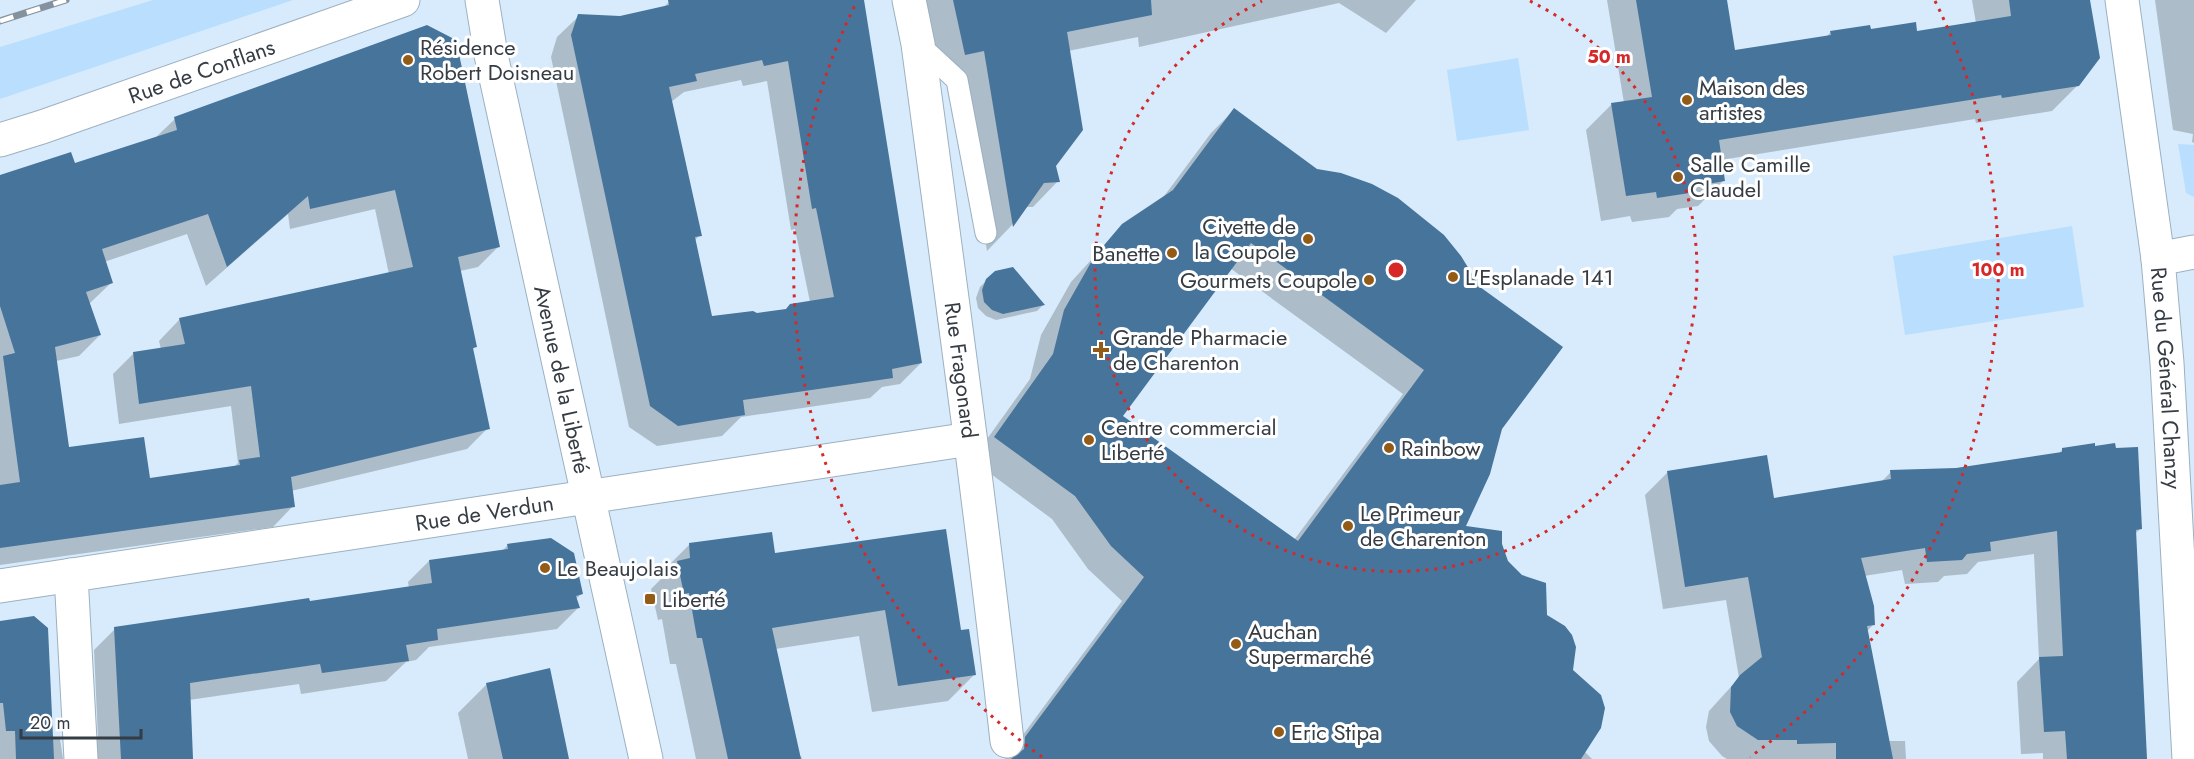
<svg xmlns="http://www.w3.org/2000/svg" width="2194" height="759" viewBox="0 0 2194 759" font-family="Jost,sans-serif">
  <rect width="100%" height="100%" fill="#d7ebfc"/>
  <path fill="#b9defe" d="M153 0H293L0 99V47Z
    M1518 58 1529 130 1457 141 1447 70Z
    M2178 144 2194 145V197L2186 193Z
    M2072 226 2084 307 1905 335 1893 256Z"/>
  <path fill="#0003" fill-rule="evenodd" d="M676 0H863L921 363 900 384 882 387 870 398 741 417 722 436 657 446 629 427 551 57 557 37 579 16 620 18 663 8 669 2ZM741 80 743 86 767 81 791 230 795 229 810 302 784 311 757 315 711 317 694 241 700 235 671 102 684 92Z
    M922 0H1416L1386 33 1339 3 1139 47 1138 37 1068 51 1055 166 1058 181 1033 207H1025L1011 226 987 251 959 76 940 80Z
    M1607 0H1726L1734 52 1826 37 1831 32 1870 30 1916 33 1976 23 1972 0H2089L2078 85 2052 111 1976 123 1975 119 1721 160 1724 180 1698 206 1677 209 1669 217 1632 222 1630 216 1601 221 1586 130 1611 105 1624 103Z
    M2155 0H2194V143L2192 142 2193 134 2173 130Z
    M427 27 499 246 478 267 460 271 475 347 472 350 488 428 467 449 291 491 293 506 273 527 0 565V176L74 164 155 138 175 119ZM375 209 389 274 179 320 159 341 161 349 134 353 113 374 119 424 231 406 238 463 234 467 149 480 68 448 56 361 79 356 100 335 89 304 111 283 104 262 187 234 206 286 288 214 290 229Z
    M1234 110 1500 429 1464 528 1500 532 1504 556 1545 615 1571 671 1584 751 1592 759H1005L1122 601 1088 569 1052 519 972 460 1030 379 1041 335 1071 282 1123 225 1162 199 1211 133ZM1230 268 1403 394 1294 540 1120 416Z
    M987 280 1043 305 1037 311 996 320 986 316 978 308 976 298 980 287Z
    M2063 449 2141 528 2134 535 2146 759H2043V753L2021 754 2017 682 2039 659 2034 554 1978 562 1967 574 1944 576 1938 582 1905 584 1902 570 1864 576 1873 625 1866 632 1888 741H1905L1906 759H1727L1722 756 1709 741 1706 727 1709 711 1739 678 1726 600 1663 609 1645 495 1668 472 1773 499 1881 482 1891 472 1956 470 2058 454Z
    M508 545 581 594 576 599 578 608 557 629 429 647 416 660 406 662 386 681 301 694 299 684 189 700 192 759H78L98 738 94 650 115 629 409 588 408 582 429 561 502 551Z
    M689 545 774 555 960 632 975 674 948 701 872 712 859 636 775 649 799 756H801L802 759H696L676 664H670L662 619 658 620 651 589 663 577V571Z
    M0 622 52 739H60L63 759H0Z
    M487 684 567 759H468L458 713Z"/>
  <path fill="#46749b" fill-rule="evenodd" d="M668 0H864L922 363 892 369 893 378 743 400 745 415 678 426 650 406 571 35 578 14 620 16 669 5ZM762 60 764 66 788 61 812 209 816 208 834 297 790 304 786 309 757 313 753 311 712 316 695 237 702 236 669 87 697 81 695 74Z
    M953 0H1151L1152 15 1067 32 1083 130 1056 166 1060 182 1044 183 1013 227 984 51 965 55Z
    M1636 0H1727L1735 50 1831 35 1830 31 1870 25 1871 29 1916 22 1917 31 2011 16 2009 0H2090L2100 58 2079 86 2002 98 2001 95 1719 140 1725 181 1695 186 1696 192 1657 198 1656 192 1626 196 1611 103 1652 97Z
    M427 25 456 40 500 247 458 257 477 347 473 348 490 429 291 477 295 507 0 548V485L20 482 3 356 15 353 0 306V175L71 152 75 163 177 130 174 117ZM395 190 413 267 179 318 185 344 133 352 139 404 251 386 260 457 239 460 240 465 150 478 144 437 69 447 55 347 101 335 86 292 113 283 102 249 208 214 227 267 308 196 310 209Z
    M1234 108 1317 169 1341 173 1372 184 1398 198 1444 235 1461 256 1480 287 1563 347 1502 429 1490 474 1466 526 1502 531V544L1508 561 1522 575 1546 583 1547 615 1565 626 1572 635 1576 647 1573 670 1601 695 1605 708 1601 728 1581 759H1011L1024 749 1025 737 1144 577 1111 546 1075 496 994 437 1053 354 1064 310 1094 257 1122 224 1173 190ZM1251 243 1424 370 1298 541 1123 416Z
    M1013 267 1045 305 1003 314 992 310 984 302 982 290 986 279 995 271Z
    M2095 443V446L2115 443 2116 448 2138 447 2142 529 2136 530 2147 759H2067L2065 731 2044 732 2039 657 2063 656 2057 531 1990 542 1991 551 1967 554 1962 560 1927 562 1925 548 1861 558 1874 606 1875 625 1867 626 1893 759H1836V743L1797 744V740H1758L1737 726 1730 712 1731 687 1740 675 1762 657 1748 577 1685 587 1667 471 1767 455 1774 498 1891 479 1890 470 1956 468 2062 452V448Z
    M946 529 961 630 969 629 976 675 898 686 885 610 772 628 801 759H728L702 638H697L689 593 684 594 677 561 690 558 689 543 772 532 775 553Z
    M551 538 574 553 583 594 576 596 580 608 437 629 438 640 406 645 409 661 322 673 320 664 190 683 193 759H121L114 627 309 598 310 601 432 583 429 560 508 549 507 544Z
    M34 616 48 628 54 759H16L15 731H6L3 703H0V621Z
    M550 668 569 759H503L486 683Z"/>
  <g fill="none" stroke-linecap="round" stroke-linejoin="round">
    <g stroke="#9db0c0" stroke-width="23">
      <path id="lane" d="M918 44 957 80 986 233"/>
    </g>
    <g stroke="#9db0c0" stroke-width="35">
      <g id="street">
        <path id="s1" d="M909 0 918 44C949 276 981 508 1007 741"/>
        <path id="s2" d="M2122 0 2158 259 2167 363 2189 759"/>
        <path id="s3" d="M0 140 42 127 403 0"/>
        <path d="M2158 259 2194 252"/>
        <path d="M71 575 81 759"/>
        <path id="s4" d="M0 586 970 439"/>
      </g>
    </g>
    <g stroke="#9db0c0" stroke-width="35">
      <g id="secondary">
        <path id="s5" d="M482 0 491 55 646 759"/>
      </g>
    </g>
    <use href="#lane" stroke="#fff" stroke-width="21"/>
    <use href="#street" stroke="#fff" stroke-width="33"/>
    <use href="#secondary" stroke="#fff" stroke-width="33"/>
    <g stroke="#85929e" stroke-width="7">
      <path id="rail" d="M0 21 66 0"/>
    </g>
    <use href="#rail" stroke="#fff" stroke-width="4.5" stroke-dasharray="14" stroke-linecap="butt"/>
  </g>
  <g fill="none" stroke="#d62828" stroke-width="3" stroke-dasharray="3 6">
    <path d="M1530 1A301 301 0 1 1 1262 1"/>
    <path d="M1042 757A602 602 0 0 1 857 1M1935 1A602 602 0 0 1 1750 757"/>
  </g>
  <g fill="#945b16" stroke="#fff" stroke-width="2">
    <circle cx="408" cy="60" r="6"/>
    <circle cx="1687" cy="100" r="6"/>
    <circle cx="1678" cy="177" r="6"/>
    <circle cx="1308" cy="239" r="6"/>
    <circle cx="1172" cy="253" r="6"/>
    <circle cx="1453" cy="277" r="6"/>
    <circle cx="1369" cy="280" r="6"/>
    <path d="M1098 341h6v6h6v6h-6v6h-6v-6h-6v-6h6z"/>
    <circle cx="1089" cy="440" r="6"/>
    <circle cx="1389" cy="448" r="6"/>
    <circle cx="1348" cy="526" r="6"/>
    <circle cx="545" cy="568" r="6"/>
    <rect x="644" y="593" width="12" height="12" rx="3"/>
    <circle cx="1236" cy="644" r="6"/>
    <circle cx="1279" cy="732" r="6"/>
  </g>
  <g text-anchor="middle" stroke-width="6" stroke-linejoin="round" paint-order="stroke">
    <g font-size="22" fill="#353c43" stroke="#fff" text-anchor="start">
      <text x="420" y="55">Résidence<tspan x="420" dy="25">Robert Doisneau</tspan></text>
      <text x="1699" y="95">Maison des<tspan x="1699" dy="25">artistes</tspan></text>
      <text x="1690" y="172">Salle Camille<tspan x="1690" dy="25">Claudel</tspan></text>
      <text x="1296" y="234" text-anchor="end">Civette de<tspan x="1296" dy="25">la Coupole</tspan></text>
      <text x="1160" y="261" text-anchor="end">Banette</text>
      <text x="1465" y="285">L'Esplanade 141</text>
      <text x="1357" y="288" text-anchor="end">Gourmets Coupole</text>
      <text x="1113" y="345">Grande Pharmacie<tspan x="1113" dy="25">de Charenton</tspan></text>
      <text x="1101" y="435">Centre commercial<tspan x="1101" dy="25">Liberté</tspan></text>
      <text x="1401" y="456">Rainbow</text>
      <text x="1360" y="521">Le Primeur<tspan x="1360" dy="25">de Charenton</tspan></text>
      <text x="557" y="576">Le Beaujolais</text>
      <text x="662" y="607">Liberté</text>
      <text x="1248" y="639">Auchan<tspan x="1248" dy="25">Supermarché</tspan></text>
      <text x="1291" y="740">Eric Stipa</text>
    </g>
    <g font-size="22" fill="#353c43" stroke="#fff">
      <text dy="8" stroke="none"><textPath href="#s3" startOffset="213">Rue de Conflans</textPath></text>
      <text dy="8" stroke="none"><textPath href="#s1" startOffset="374">Rue Fragonard</textPath></text>
      <text dy="8" stroke="none"><textPath href="#s2" startOffset="381">Rue du Général Chanzy</textPath></text>
      <text dy="8" stroke="none"><textPath href="#s5" startOffset="388">Avenue de la Liberté</textPath></text>
      <text dy="8" stroke="none"><textPath href="#s4" startOffset="490">Rue de Verdun</textPath></text>
    </g>
  </g>
  <circle cx="1396" cy="270" r="9" fill="#d62828" stroke="#fff" stroke-width="3"/>
  <g font-size="18" text-anchor="middle" font-weight="bold" fill="#d62828" stroke="#fff" stroke-width="6" stroke-linejoin="round" paint-order="stroke">
    <text x="1609" y="63">50 m</text>
    <text x="1998" y="276">100 m</text>
  </g>
  <path d="M21 729v9h120v-9" fill="none" stroke="#353c43" stroke-width="3"/>
  <text x="30" y="729" font-size="18" fill="#353c43" stroke="#ffffff" stroke-width="4.5" paint-order="stroke">20 m</text>
</svg>
